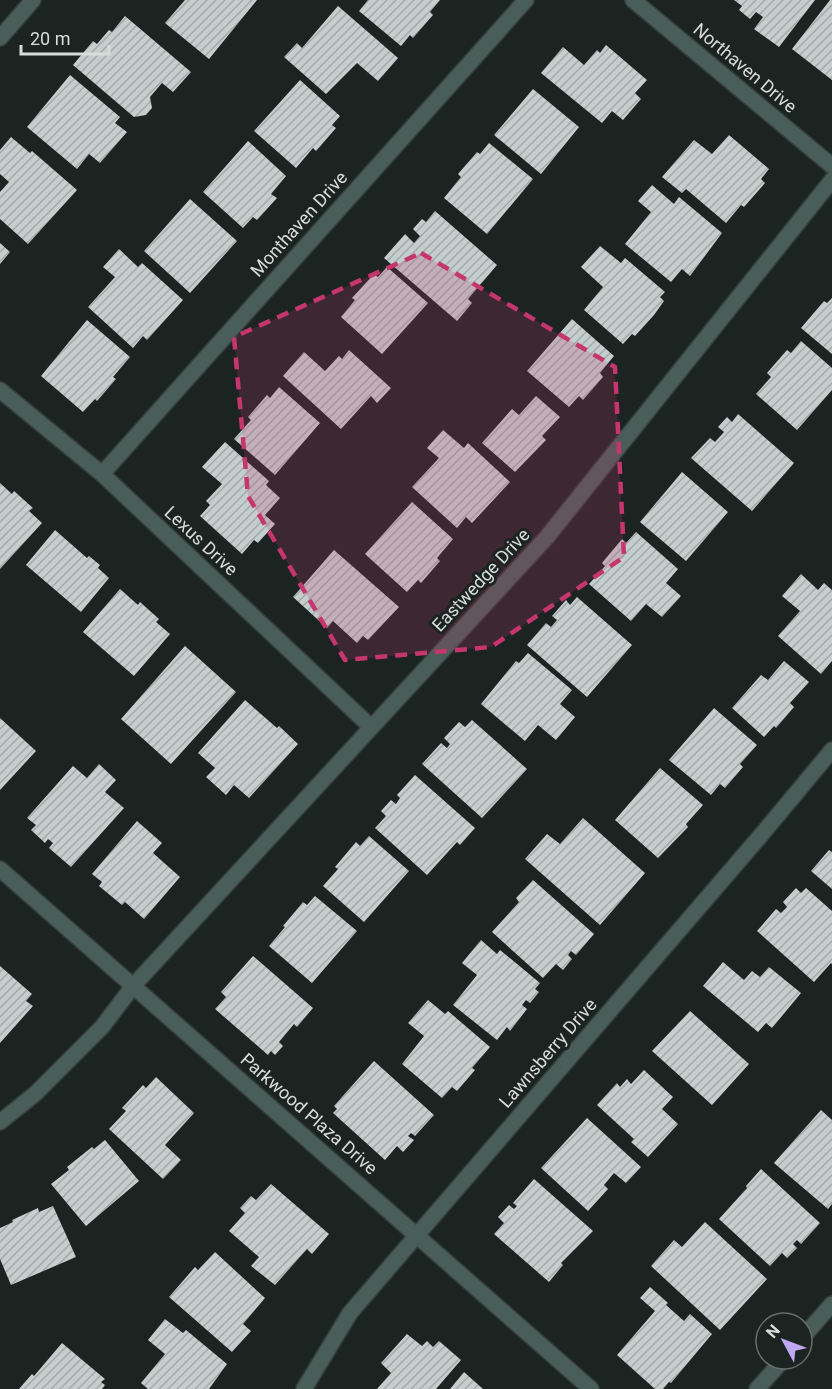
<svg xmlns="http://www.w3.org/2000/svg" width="832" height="1389" viewBox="0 0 832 1389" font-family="Roboto,sans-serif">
  <defs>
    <pattern id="building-hatch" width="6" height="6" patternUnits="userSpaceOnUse" patternTransform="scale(1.5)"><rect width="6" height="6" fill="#c4cecc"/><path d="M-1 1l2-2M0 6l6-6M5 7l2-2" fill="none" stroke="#a3abaa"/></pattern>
  </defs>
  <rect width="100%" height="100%" fill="#1c2422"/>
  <path fill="url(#building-hatch)" d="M185 0H257L209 59 165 23Z
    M368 0H440L430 12 433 15 413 38 410 35 401 46 359 11Z
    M734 0H815L779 47 754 29 763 17 756 12 750 19 739 10 742 6Z
    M830 0H832V80L792 49Z
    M338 6 398 58 378 81 357 63 326 94 284 57 297 43 302 48Z
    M125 16 191 72 173 92 162 83 150 97 152 108 146 115 134 117 73 65 93 41 97 44 109 30 112 32Z
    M606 45 647 80 635 93 641 99 623 120 612 111 602 123 541 73 563 47 584 65 597 50 600 53Z
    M70 75 120 117 115 123 127 132 100 163 89 154 77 169 27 127Z
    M300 80 340 116 332 125 336 128 316 151 313 148 296 168 254 131Z
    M533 89 579 127 541 174 494 135Z
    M729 135 769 169 761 179 765 183 744 207 741 205 726 223 686 189 682 193 662 177 694 140 712 154Z
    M11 137 30 153 32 151 77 190 28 244 0 219V192L9 182 0 174V150Z
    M248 141 286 176 271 194 277 198 257 220 253 217 243 228 203 192Z
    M489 143 533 179 487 234 444 198 461 177 458 174 477 152 480 154Z
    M652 185 674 204 679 197 722 233 690 276 682 269 671 282 625 244 651 212 638 201Z
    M190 199 237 241 190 293 144 251Z
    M435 211 497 265 468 299 472 303 457 321 384 258 405 234 414 243 420 236 413 229 422 219 426 222Z
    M0 243 10 252 0 264Z
    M600 246 621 263 625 258 665 292 660 297 664 301 654 315 635 336 632 334 623 344 584 310 603 287 581 267Z
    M119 249 138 267 142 263 183 300 147 340 143 336 133 348 88 307 115 277 103 267Z
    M387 267 428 303 382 354 341 317 355 300 352 298 374 274 378 277Z
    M832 298V354L801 328 824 301 827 303Z
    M572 319 614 356 600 373 603 377 583 400 579 396 569 407 527 371Z
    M87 320 130 357 113 377 116 379 97 401 95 399 83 412 41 376Z
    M801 341 832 368V390L797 430 756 394 771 377 767 373 787 350 791 353Z
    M349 350 391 388 377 403 371 396 341 429 283 376 304 352 325 371 339 356 342 359Z
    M279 387 320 423 275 475 234 439 251 420 248 417 267 395 270 398Z
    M536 396 560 417 542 436 546 440 515 472 482 443 512 409 519 415Z
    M738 414 794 463 752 511 691 458 710 438 715 442 724 432 718 427 727 417 732 422Z
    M443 430 464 448 468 443 510 482 472 523 466 517 457 528 412 487 439 458 427 448Z
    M225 442 269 481 266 485 280 498 265 515 275 524 258 543 254 540 242 554 200 516 210 505 206 501 222 484 202 467Z
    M682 472 728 512 686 561 640 522Z
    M0 483 12 494 14 491 33 508 29 511 42 523 0 569Z
    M412 502 453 539 437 558 440 561 421 583 418 580 407 592 365 554Z
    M55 530 87 558 89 556 100 565 98 568 109 578 81 612 26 565Z
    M636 532 678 569 666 583 681 596 662 617 646 604 631 621 589 584 605 566 602 563 622 539 626 543Z
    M334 550 399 607 368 640 363 636 357 643 333 621 327 628 293 597Z
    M801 574 818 590 824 583 832 590V661L821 674 778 636 800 611 782 596Z
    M120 589 138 605 140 602 159 619 156 622 170 634 134 676 83 632Z
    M577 597 632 645 587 697 527 645 546 623 551 627 557 620 552 616 566 600 570 605Z
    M185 646 236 692 171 764 121 719Z
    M528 653 572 690 560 704 575 717 556 740 538 725 525 741 481 704 516 661 519 663Z
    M784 661 809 682 790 703 794 707 776 728 774 726 764 737 732 708 761 675 768 680Z
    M245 700 277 728 279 726 298 744 249 798 234 785 226 795 206 777 215 768 198 753Z
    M714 708 757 745 740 764 743 767 725 788 720 784 711 795 669 760Z
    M0 718 36 751 0 790Z
    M472 720 527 769 482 818 422 764 441 743 447 748 450 744 444 738 459 722 465 727Z
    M99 764 116 780 105 792 124 808 71 867 49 848 53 843 48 839 45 843 31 830 36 825 27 818 73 766 87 778Z
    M660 768 703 805 686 824 688 827 658 858 615 820Z
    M415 775 475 828 460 845 457 842 427 875 375 828 386 816 381 811 391 800 396 804 400 798 397 795Z
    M583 818 645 873 600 925 525 859 547 834 560 844Z
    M137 821 162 843 153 853 180 877 144 919 125 902 122 905 99 886 102 882 92 874Z
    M369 836 409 871 364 922 323 886 338 869 335 867 356 842 360 846Z
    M829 850 832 852V889L811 871Z
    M533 880 594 934 576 955 571 951 568 955 572 959 563 970 556 964 543 978 492 932 519 902 516 898Z
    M796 888 801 893 806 888 832 911V964L831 963 814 982 757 931 776 909 781 913 787 907 783 902Z
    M315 896 357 931 312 983 269 946 285 927 283 926 303 902 307 905Z
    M481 940 497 954 500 950 540 983 535 989 539 992 530 1003 526 1000 522 1005 527 1009 510 1031 507 1027 497 1040 453 1005 477 975 462 963Z
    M253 956 313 1008 297 1027 294 1024 279 1042 283 1046 275 1055 271 1051 268 1055 215 1009 226 997 221 992Z
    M723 962 744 980 752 971 760 977 769 967 801 993 772 1028 766 1023 758 1032 703 986Z
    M0 966 32 994 26 1001 33 1006 0 1043Z
    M428 1000 445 1014 448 1011 490 1047 472 1068 475 1070 457 1091 452 1087 442 1098 402 1064 424 1036 408 1023Z
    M690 1011 749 1064 712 1105 652 1051Z
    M374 1061 434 1115 415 1136 411 1133 408 1136 414 1140 403 1152 397 1146 385 1160 333 1113 337 1109 334 1106Z
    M644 1070 673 1097 662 1109 678 1124 648 1157 631 1142 634 1139 597 1105 617 1083 620 1087 627 1079 631 1084Z
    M156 1077 194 1113 165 1145 181 1160 163 1179 109 1129 126 1111 122 1108 143 1085 146 1088Z
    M821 1110 832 1120V1204L828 1209 774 1163Z
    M587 1118 641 1167 626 1183 614 1173 604 1185 608 1189 588 1211 541 1168Z
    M105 1140 139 1181 86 1226 51 1184 69 1170 67 1167 92 1147 94 1149Z
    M761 1169 820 1223 801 1244 797 1240 793 1244 797 1248 787 1258 782 1253 770 1266 719 1219 747 1188 746 1186Z
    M534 1179 593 1231 561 1263 563 1265 549 1282 494 1234 504 1223 498 1217 509 1205 514 1209 517 1206 513 1203Z
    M271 1184 329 1234 312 1254 307 1249 275 1285 251 1266 259 1257 229 1231 245 1213 240 1208 251 1196 256 1200Z
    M53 1206 76 1257 11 1285 0 1259V1228L13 1222 12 1220 38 1208 39 1212Z
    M705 1222 767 1279 720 1330 651 1266 674 1240 682 1247Z
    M215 1252 265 1298 243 1324 251 1331 232 1352 169 1297 195 1267 198 1270Z
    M650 1287 668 1303 666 1305 684 1321 690 1314 712 1334 671 1383 669 1382 663 1389H655L617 1355 655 1311 640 1298Z
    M165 1319 183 1333 186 1330 227 1364 209 1389H148L141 1383 165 1354 148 1340Z
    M407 1334 422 1346 427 1341 433 1347 439 1341 461 1360 436 1389H377L391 1373 381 1363Z
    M62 1343 105 1379 101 1382 105 1385 102 1389H19L32 1374 34 1376Z
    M464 1372 483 1389H450Z"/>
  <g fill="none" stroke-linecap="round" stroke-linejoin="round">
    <g stroke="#363e3c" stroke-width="18">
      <path id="minor" d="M633 0 832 166
        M0 38 33 0
        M0 390 102 474 371 727
        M102 474 526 0
        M0 869 591 1389
        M0 1122 35 1094 102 1027 134 985 547 537 832 180
        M802 1338 832 1304
        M304 1389 350 1313 762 834 832 750
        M757 1389 784 1359"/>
    </g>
    <use href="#minor" stroke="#4a5e59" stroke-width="15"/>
  </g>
  <path fill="#c5366e" fill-opacity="0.2" stroke="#c5366e" stroke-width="4.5" stroke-dasharray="12 8" stroke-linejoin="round" d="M421 253 615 367 624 557 491 647 345 660 248 496 234 337Z"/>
  <g text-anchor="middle" stroke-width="6" stroke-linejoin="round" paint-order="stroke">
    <g font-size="18" fill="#d7dddb" stroke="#1c2422">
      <text transform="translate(745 68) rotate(40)" y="6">Northaven Drive</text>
      <text transform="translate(299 224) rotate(-48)" y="6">Monthaven Drive</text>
      <text transform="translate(201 541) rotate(43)" y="6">Lexus Drive</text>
      <text transform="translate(481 580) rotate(-47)" y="6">Eastwedge Drive</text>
      <text transform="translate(548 1053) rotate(-49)" y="6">Lawnsberry Drive</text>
      <text transform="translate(309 1114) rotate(41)" y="6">Parkwood Plaza Drive</text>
    </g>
  </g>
  <g transform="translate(784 1341) rotate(311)"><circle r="28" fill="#1c2422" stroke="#676e6c" stroke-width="1.5"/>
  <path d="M0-4.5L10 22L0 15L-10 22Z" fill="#c1a8f3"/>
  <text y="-9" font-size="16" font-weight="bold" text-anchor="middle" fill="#d7dddb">N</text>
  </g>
  <path d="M21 45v9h88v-9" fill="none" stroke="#d7dddb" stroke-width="3"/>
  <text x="30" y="45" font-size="18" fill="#d7dddb" stroke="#1c2422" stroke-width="4.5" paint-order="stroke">20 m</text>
</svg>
